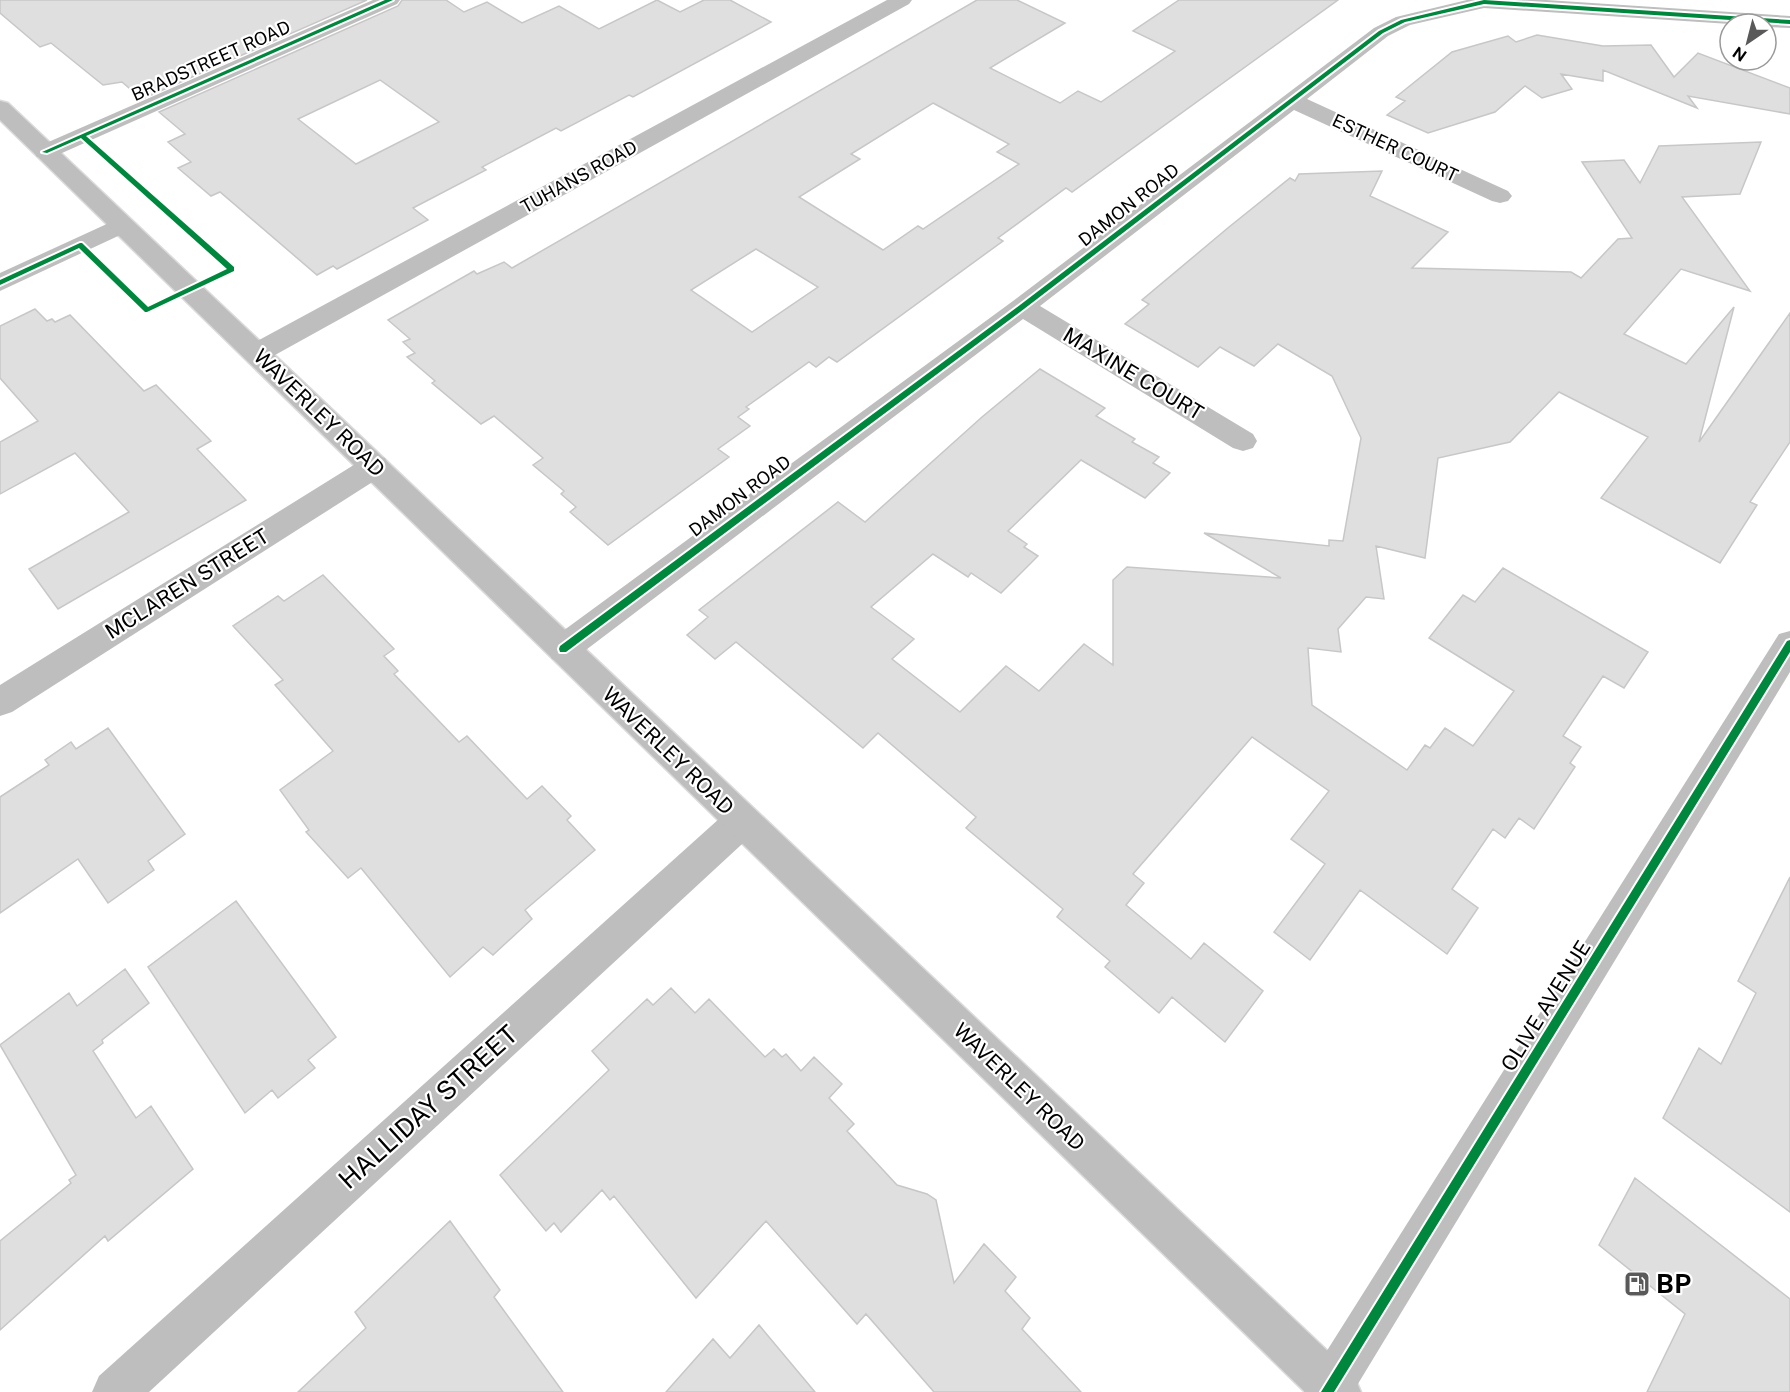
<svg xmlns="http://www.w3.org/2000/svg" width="1790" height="1392" viewBox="0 0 1790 1392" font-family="'Public Sans',sans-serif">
  <rect width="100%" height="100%" fill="#fff"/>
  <path fill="#dfdfdf" stroke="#c7c7c7" stroke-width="1.5" fill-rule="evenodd" d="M0 0H367L142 99 122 82 103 85 51 43 40 47 0 13Z
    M402 0H446L464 12 487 2 522 23 559 6 599 29 657 0 680 12 704 0H730L771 22 633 97 629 95 561 131 556 128 482 167 486 170 413 208 428 220 337 269 333 266 317 275 220 192 211 196 178 168 191 162 168 142 185 134 159 112 398 6ZM380 80 439 122 356 164 298 119Z
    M977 0H1017L1065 23 990 68 1060 103 1078 91 1101 102 1175 51 1133 31 1179 0H1338L1072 192 1066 188 998 238 1003 241 837 362 829 357 816 367 809 362 746 407 749 409 738 417 750 426 718 449 729 457 608 545 570 512 576 507 561 494 564 491 533 465 543 458 494 416 481 424 432 383 435 381 407 357 415 353 403 342 410 339 388 320 474 271 477 274 504 262 512 268ZM933 103 1009 144 997 152 1019 164 923 229 918 226 883 250 799 197 860 159 851 154ZM756 249 818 287 752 332 691 290Z
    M1537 35 1603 46 1651 45 1674 77 1698 53 1790 88V114L1688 96 1697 108 1603 70V81L1561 74 1572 89 1542 98 1525 86 1495 112 1428 133 1387 115 1405 101 1396 97 1452 52 1508 36 1516 42Z
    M1761 142 1740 194 1682 197 1750 291 1681 269 1624 334 1686 364 1734 307 1699 442 1790 313V442L1750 502 1757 505 1720 563 1601 498 1648 437 1559 392 1510 442 1438 458 1425 558 1376 546 1384 599 1366 597 1338 629 1341 652 1308 648 1312 705 1407 770 1425 745 1430 748 1445 728 1473 746 1514 691 1429 638 1463 595 1475 602 1503 568 1648 652 1624 688 1603 676 1563 736 1581 747 1570 763 1575 767 1534 829 1519 818 1505 838 1493 829 1452 889 1478 908 1447 954 1360 890 1310 960 1274 932 1325 864 1291 839 1329 791 1252 737 1133 874 1144 883 1126 905 1191 959 1204 943 1263 991 1225 1042 1172 997 1159 1013 1105 967 1110 961 1057 917 1063 909 966 828 976 817 878 733 863 748 736 642 715 659 687 635 708 617 699 610 838 502 865 522 982 417 1040 369 1105 408 1096 416 1135 439 1132 442 1159 457 1153 463 1170 473 1145 498 1081 460 1008 531 1027 544 1024 547 1038 556 1001 593 971 573 968 577 933 554 871 607 914 639 892 659 960 712 1006 666 1039 691 1084 644 1113 665V580L1127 567 1281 578 1204 533 1329 546V540L1343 541 1361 438 1332 376 1278 344 1254 366 1220 347 1198 367 1125 324 1149 304 1142 300 1229 227 1290 178 1295 181 1299 174 1382 171 1370 196 1448 232 1412 268 1571 272 1581 278 1618 239 1632 238 1582 162 1624 160 1640 183 1659 146Z
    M35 309 47 321 52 319 55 322 70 315 144 391 156 385 211 441 197 449 246 500 58 609 29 569 129 512 75 453 0 494V442L38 421 0 378V326Z
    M323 575 394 649 384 656 398 671 394 674 459 742 467 736 527 799 542 786 571 816 567 820 595 850 525 910 532 919 493 955 483 947 450 977 361 868 348 878 306 832 309 830 280 790 333 751 275 685 283 680 233 626 278 596 284 601Z
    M108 728 185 834 148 861 154 870 108 903 78 859 0 913V797L49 765 45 760 71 742 76 749Z
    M1790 877V1212L1663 1118 1699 1048 1721 1064 1756 993 1738 981Z
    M236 901 336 1037 308 1060 315 1068 278 1098 272 1090 245 1113 148 967Z
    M125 969 149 1003 102 1040 103 1043 93 1051 136 1118 151 1106 193 1169 108 1241 105 1236 0 1330V1241L71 1183 69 1180 76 1175 0 1045 69 993 77 1006Z
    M671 988 695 1013 709 999 765 1057 774 1049 782 1057 786 1054 801 1071 814 1057 842 1084 829 1098 854 1124 847 1131 897 1185 927 1194 936 1200 954 1283 984 1244 1016 1277 1005 1291 1030 1318 1022 1329 1081 1392H934L866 1314 857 1324 766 1221 696 1298 614 1196 610 1200 602 1190 561 1232 554 1223 546 1231 500 1175 609 1070 592 1051 647 999 653 1005Z
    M1635 1178 1790 1299V1392H1647L1685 1314 1599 1245Z
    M450 1221 500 1290 494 1297 563 1392H298L366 1328 355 1312Z
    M759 1325 815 1392H666L713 1339 730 1358Z"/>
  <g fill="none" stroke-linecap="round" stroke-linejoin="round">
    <g stroke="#dbdbdb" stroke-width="3">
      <path id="primary" d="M0 101 8 103 1354 1376 1361 1392H1305L0 120Z"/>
    </g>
    <path fill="#bebebe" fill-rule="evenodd" d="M373 0H400L397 4 53 157H37L34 152 37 147Z
      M887 0H912L909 4 266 360 257 362 248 360 244 353 248 346Z
      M1467 0H1546L1790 16V28L1766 27V24H1730L1484 8 1410 25 1388 36 1307 99 1508 191 1512 196 1508 201 1500 203 1492 201 1294 110 1040 306 1253 434 1257 441 1253 448 1243 451 1233 448 1023 319 574 659 563 663 552 659 547 649 552 639 1013 301 1374 28 1396 17Z
      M122 217 131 220 134 225 131 230 0 291V273Z
      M375 455 385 458 389 466 385 474 12 712 0 716V685L365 458Z
      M1790 631V672L1353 1392H1304L1311 1376 1779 634Z
      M742 805 754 809 760 821 754 833 149 1392H92L99 1376 730 809Z"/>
    <use href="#primary" fill="#bebebe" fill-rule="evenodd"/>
    <g stroke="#fff" stroke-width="4">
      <path id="cycleway" d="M385 0H393L86 136 234 267V271L147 312H145L79 248 0 285V280L80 243H82L148 307 227 269 81 138 47 153 42 152Z
        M1484 0 1790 20V24L1484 4 1405 22 1383 33 1024 309 566 652H560L559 649 560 646 1020 305 1379 31 1401 20Z
        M1790 640V652L1334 1392H1321L1787 641Z"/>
    </g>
    <use href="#cycleway" fill="#00873e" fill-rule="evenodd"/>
  </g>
  <defs>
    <g id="fuel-square" transform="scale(1.35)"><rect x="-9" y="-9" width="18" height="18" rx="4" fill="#595959" stroke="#fff"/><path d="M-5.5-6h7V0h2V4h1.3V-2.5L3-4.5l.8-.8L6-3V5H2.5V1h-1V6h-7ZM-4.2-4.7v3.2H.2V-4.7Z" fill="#fff"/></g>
  </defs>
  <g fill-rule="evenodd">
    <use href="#fuel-square" x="1637" y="1284"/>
  </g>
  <g text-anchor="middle" stroke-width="4.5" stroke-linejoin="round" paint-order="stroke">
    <g font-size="18" fill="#000" stroke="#fff">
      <text transform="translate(211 61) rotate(-24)" y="6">BRADSTREET ROAD</text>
      <text transform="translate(1395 148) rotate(25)" y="6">ESTHER COURT</text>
      <text transform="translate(579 177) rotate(-29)" y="6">TUHANS ROAD</text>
      <text transform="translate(1129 205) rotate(-38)" y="6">DAMON ROAD</text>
      <text transform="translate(740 496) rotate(-37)" y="6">DAMON ROAD</text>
    </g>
    <g font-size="21" fill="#000" stroke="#fff">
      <text transform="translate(1133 374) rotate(31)" y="7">MAXINE COURT</text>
      <text transform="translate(319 413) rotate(44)" y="7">WAVERLEY ROAD</text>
      <text transform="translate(187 584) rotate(-32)" y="7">MCLAREN STREET</text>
      <text transform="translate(668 751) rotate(44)" y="7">WAVERLEY ROAD</text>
      <text transform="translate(1546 1006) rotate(-58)" y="7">OLIVE AVENUE</text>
      <text transform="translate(1019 1087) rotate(44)" y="7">WAVERLEY ROAD</text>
    </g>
    <g font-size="26" fill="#000" stroke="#fff">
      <text transform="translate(428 1107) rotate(-42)" y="9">HALLIDAY STREET</text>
    </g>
    <g font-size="26" font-weight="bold" fill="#000" stroke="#fff" text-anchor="start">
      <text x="1656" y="1293">BP</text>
    </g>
  </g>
  <g transform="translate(1748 42) rotate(215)"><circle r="28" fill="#ffffff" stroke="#999999" stroke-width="1.5"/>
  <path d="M0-4.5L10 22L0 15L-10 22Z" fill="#595959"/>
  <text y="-9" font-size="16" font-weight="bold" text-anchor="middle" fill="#000000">N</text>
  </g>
</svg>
